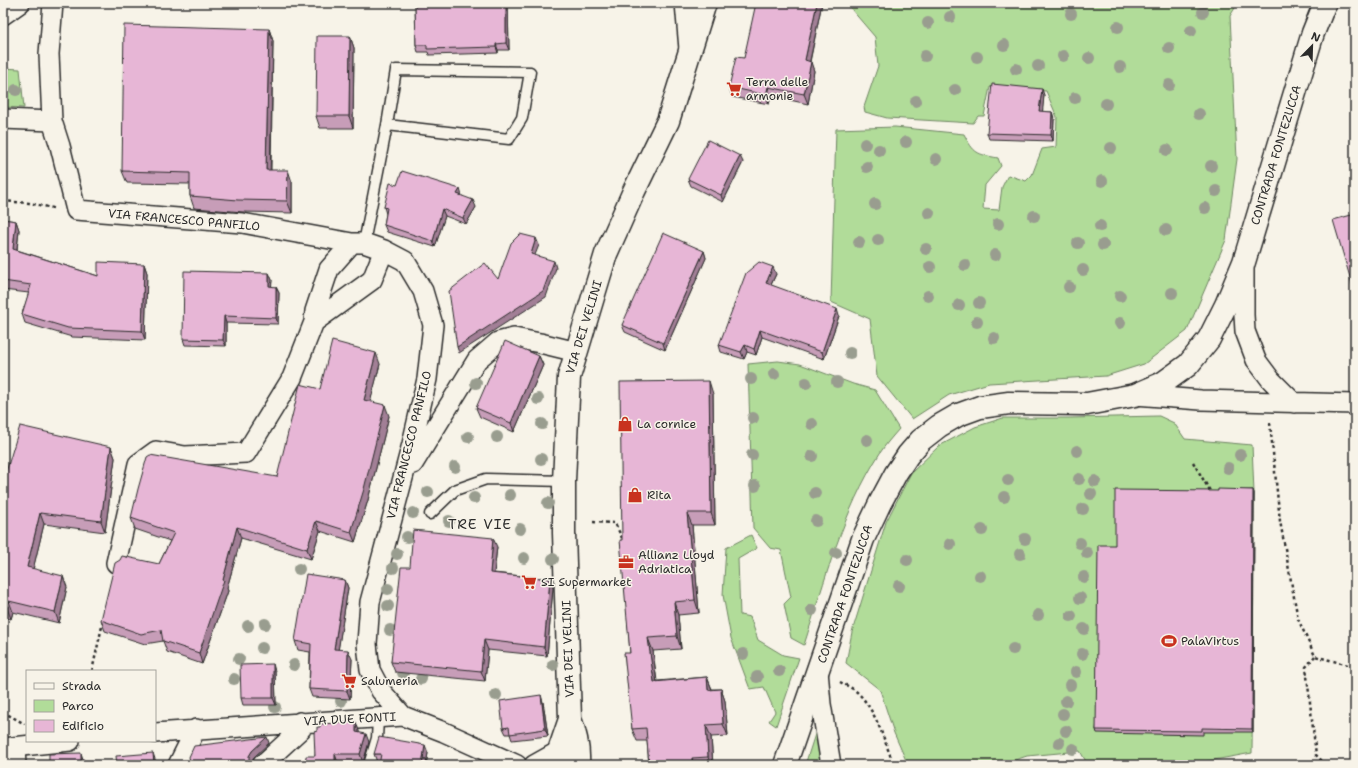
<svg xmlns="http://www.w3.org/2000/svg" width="1358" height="768" viewBox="0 0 1358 768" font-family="'Shantell Sans',sans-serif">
  <rect width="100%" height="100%" fill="#f7f3e8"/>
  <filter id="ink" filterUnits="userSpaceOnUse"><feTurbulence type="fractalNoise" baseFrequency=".025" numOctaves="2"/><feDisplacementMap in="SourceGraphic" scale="8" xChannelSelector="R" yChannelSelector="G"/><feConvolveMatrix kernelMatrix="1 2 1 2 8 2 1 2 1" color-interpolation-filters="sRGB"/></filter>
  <g filter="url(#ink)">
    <path fill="#b1dc99" stroke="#6e8462" d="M846 3H1238L1230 16 1237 159 1226 240 1187 331 1144 364 1106 376 989 383 949 395 912 419 877 376 870 319 831 302 836 129 895 127 964 134C974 154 977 154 998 158L1001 166 985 185 983 209 999 210 1002 187 1008 175 1026 181 1032 175 1042 149 1056 147 1057 117 1046 91 990 87 984 116H978L973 123 887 118 865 112 864 107 878 66 875 37Z
      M3 68 20 69 24 108 3 107Z
      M778 361 800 364 853 384 875 390 899 429C892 437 885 445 880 453 843 511 825 580 804 645L791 638 784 604 791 597 781 550 770 548 753 528 748 364Z
      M1159 416 1174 423 1185 439 1252 445 1254 493 1252 753 1187 765H1088L1080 751 1027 756 1000 765H908L894 733 880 690 846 663 852 632 886 522 911 473 939 446 975 427 1003 418H1069Z
      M751 535 757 548 738 559 740 615 750 617 758 640 783 655 799 658 776 726 769 721 775 712 764 687 750 689 731 638 723 595 726 548Z
      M817 728 821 765H805Z"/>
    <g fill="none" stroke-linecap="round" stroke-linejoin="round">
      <g stroke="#2b2b2b" stroke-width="13">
        <path id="lane" d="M364 243 387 125 509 139 522 118 530 72 396 70 387 125
          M430 514 455 490 486 479 564 481
          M369 765 377 738 378 719"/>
      </g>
      <g stroke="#2b2b2b" stroke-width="22">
        <path id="street" d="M53 3 49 54 52 121 60 146 76 210 242 223 352 243H364L384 250 405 261 423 291 433 325 427 379 412 444 370 602 367 644 370 670 381 691 403 716
          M685 3 689 49
          M3 15 20 3
          M3 119 52 121
          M1244 265V315L1245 331 1256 360 1271 380 1294 403
          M314 322 372 280 384 250
          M1135 395 1201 400 1355 404
          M413 464 477 360 498 342 514 338 540 343 577 352
          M116 563 138 464 156 451 185 456 246 453 292 378 314 322 315 311 329 269 352 243
          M818 671 821 704 831 765
          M155 733 403 716 444 732 517 765
          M3 748 70 741
          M15 748 16 765
          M178 765 196 729
          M262 765 301 729 300 722
          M534 765 559 751"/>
      </g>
      <g stroke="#2b2b2b" stroke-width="25">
        <path id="secondary" d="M556 765 559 751 570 719
          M578 765C579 749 576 734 570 719L564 533V481L569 377 606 254 634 191 668 121 705 3
          M785 765 863 539 880 503 896 473 908 455 921 440 939 426 958 415 980 407 1009 403 1087 404 1135 395 1163 383 1188 365 1209 339 1226 305 1244 262 1313 33 1325 3"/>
      </g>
      <path stroke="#2b2b2b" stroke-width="2.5" stroke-dasharray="3 3" stroke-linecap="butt" d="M3 201 29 203 53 208
        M1270 423 1280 521 1298 619 1315 656 1355 667
        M1193 462 1210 491V494
        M593 522 615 523 622 538
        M1315 656 1306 667 1316 755 1326 765
        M92 671 103 622
        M840 682C846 685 854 689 858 693 877 712 884 741 894 765
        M3 712 25 724"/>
      <use href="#lane" stroke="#f7f3e8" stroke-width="10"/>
      <use href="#street" stroke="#f7f3e8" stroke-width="19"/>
      <use href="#secondary" stroke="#f7f3e8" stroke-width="22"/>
    </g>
    <g fill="#999d8f">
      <circle cx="1203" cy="12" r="6"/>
      <circle cx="1071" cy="14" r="6"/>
      <circle cx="950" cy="17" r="6"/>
      <circle cx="928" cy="23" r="6"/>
      <circle cx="1118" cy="27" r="6"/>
      <circle cx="1191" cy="31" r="6"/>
      <circle cx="1004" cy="45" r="6"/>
      <circle cx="1169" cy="48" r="6"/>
      <circle cx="925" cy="56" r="6"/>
      <circle cx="1063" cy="56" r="6"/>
      <circle cx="977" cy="57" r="6"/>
      <circle cx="1089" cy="58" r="6"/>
      <circle cx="1038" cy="66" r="6"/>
      <circle cx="1120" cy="67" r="6"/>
      <circle cx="1016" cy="69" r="6"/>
      <circle cx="1169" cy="85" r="6"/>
      <circle cx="16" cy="90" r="6"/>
      <circle cx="955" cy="90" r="6"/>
      <circle cx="1075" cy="98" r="6"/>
      <circle cx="916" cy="101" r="6"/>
      <circle cx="1106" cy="104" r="6"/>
      <circle cx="1199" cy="114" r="6"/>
      <circle cx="906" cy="142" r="6"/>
      <circle cx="865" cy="144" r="6"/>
      <circle cx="1111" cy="148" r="6"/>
      <circle cx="879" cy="150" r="6"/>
      <circle cx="1167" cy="150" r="6"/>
      <circle cx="936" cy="159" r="6"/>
      <circle cx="1211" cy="166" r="6"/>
      <circle cx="867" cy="167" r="6"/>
      <circle cx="1102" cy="181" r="6"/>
      <circle cx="1216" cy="191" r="6"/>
      <circle cx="875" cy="204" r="6"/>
      <circle cx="1205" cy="208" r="6"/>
      <circle cx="929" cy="213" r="6"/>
      <circle cx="1034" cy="216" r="6"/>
      <circle cx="998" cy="224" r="6"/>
      <circle cx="1100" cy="226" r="6"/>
      <circle cx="1166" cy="230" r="6"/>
      <circle cx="878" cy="240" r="6"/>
      <circle cx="859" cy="242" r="6"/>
      <circle cx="1078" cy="243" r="6"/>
      <circle cx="1103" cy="245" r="6"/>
      <circle cx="926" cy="249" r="6"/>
      <circle cx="995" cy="255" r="6"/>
      <circle cx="965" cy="265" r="6"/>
      <circle cx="930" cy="267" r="6"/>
      <circle cx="1083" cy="270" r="6"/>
      <circle cx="1069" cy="287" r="6"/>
      <circle cx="1172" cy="293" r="6"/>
      <circle cx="928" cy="296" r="6"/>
      <circle cx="1120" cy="296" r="6"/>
      <circle cx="979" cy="303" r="6"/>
      <circle cx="959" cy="305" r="6"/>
      <circle cx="977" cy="322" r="6"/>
      <circle cx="1120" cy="323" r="6"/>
      <circle cx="994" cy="338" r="6"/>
      <circle cx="850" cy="353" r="6"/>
      <circle cx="774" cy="374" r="6"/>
      <circle cx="751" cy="379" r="6"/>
      <circle cx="837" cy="382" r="6"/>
      <circle cx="476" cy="383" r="6"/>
      <circle cx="806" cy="383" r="6"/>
      <circle cx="538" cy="399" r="6"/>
      <circle cx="753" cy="418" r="6"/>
      <circle cx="542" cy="424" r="6"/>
      <circle cx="812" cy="424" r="6"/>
      <circle cx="468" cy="437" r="6"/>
      <circle cx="497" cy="437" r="6"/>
      <circle cx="867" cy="440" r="6"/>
      <circle cx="1077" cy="451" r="6"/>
      <circle cx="752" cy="455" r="6"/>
      <circle cx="1240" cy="455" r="6"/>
      <circle cx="812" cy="456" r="6"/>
      <circle cx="541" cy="459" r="6"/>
      <circle cx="455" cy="467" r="6"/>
      <circle cx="1228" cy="468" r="6"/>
      <circle cx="1079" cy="479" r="6"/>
      <circle cx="1008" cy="480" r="6"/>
      <circle cx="1095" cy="481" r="6"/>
      <circle cx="755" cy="486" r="6"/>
      <circle cx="428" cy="492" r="6"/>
      <circle cx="815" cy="493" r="6"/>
      <circle cx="1091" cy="494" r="6"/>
      <circle cx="510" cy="495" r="6"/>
      <circle cx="1004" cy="497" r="6"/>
      <circle cx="474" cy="498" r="6"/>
      <circle cx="548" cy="503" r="6"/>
      <circle cx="1083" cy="509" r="6"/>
      <circle cx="413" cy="513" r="6"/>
      <circle cx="449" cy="521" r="6"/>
      <circle cx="816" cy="521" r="6"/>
      <circle cx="520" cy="529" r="6"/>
      <circle cx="982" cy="530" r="6"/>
      <circle cx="407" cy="537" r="6"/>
      <circle cx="1025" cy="539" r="6"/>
      <circle cx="1080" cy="543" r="6"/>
      <circle cx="950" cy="544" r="6"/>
      <circle cx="836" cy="553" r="6"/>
      <circle cx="1087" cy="553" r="6"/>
      <circle cx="397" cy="554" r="6"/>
      <circle cx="1020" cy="554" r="6"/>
      <circle cx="524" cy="558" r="6"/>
      <circle cx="553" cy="559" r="6"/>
      <circle cx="907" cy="560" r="6"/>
      <circle cx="393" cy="568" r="6"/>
      <circle cx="299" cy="569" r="6"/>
      <circle cx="980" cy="576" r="6"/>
      <circle cx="1084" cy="577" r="6"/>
      <circle cx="899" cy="586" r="6"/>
      <circle cx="388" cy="589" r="6"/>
      <circle cx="1080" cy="598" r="6"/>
      <circle cx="388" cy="606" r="6"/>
      <circle cx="812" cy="610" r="6"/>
      <circle cx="1038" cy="615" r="6"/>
      <circle cx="1071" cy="616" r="6"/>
      <circle cx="265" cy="624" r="6"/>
      <circle cx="248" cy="626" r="6"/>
      <circle cx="1084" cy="629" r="6"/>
      <circle cx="390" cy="630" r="6"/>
      <circle cx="262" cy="648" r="6"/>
      <circle cx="1013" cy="649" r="6"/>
      <circle cx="743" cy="654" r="6"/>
      <circle cx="1082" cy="654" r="6"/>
      <circle cx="239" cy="659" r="6"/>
      <circle cx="294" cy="665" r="6"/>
      <circle cx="553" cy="665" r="6"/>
      <circle cx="779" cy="671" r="6"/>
      <circle cx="1076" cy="672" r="6"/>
      <circle cx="403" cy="673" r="6"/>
      <circle cx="757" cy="677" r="6"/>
      <circle cx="234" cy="679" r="6"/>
      <circle cx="421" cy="679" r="6"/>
      <circle cx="1070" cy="685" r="6"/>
      <circle cx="496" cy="695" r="6"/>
      <circle cx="341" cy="701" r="6"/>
      <circle cx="1066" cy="701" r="6"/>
      <circle cx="275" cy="707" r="6"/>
      <circle cx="1063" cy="714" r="6"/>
      <circle cx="1066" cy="731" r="6"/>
      <circle cx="1059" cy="743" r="6"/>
      <circle cx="1073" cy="749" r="6"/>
    </g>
    <path fill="#c79db8" stroke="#2b2b2b" d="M253 3H355V6L254 4Z
      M415 3H508L509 50H498V53L429 55 428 52H418L416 45Z
      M787 3H822L810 62 814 71 808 104 771 96 769 104 732 97 729 87 744 58 786 5Z
      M269 29 273 41 271 170 292 182V213L243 212 194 208 190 196V184L127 183 122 171Z
      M350 36 354 48 353 128H320L316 116Z
      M1044 95 1042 112H1052L1054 119 1053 141 989 139 987 133Z
      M743 162 723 202 691 186 688 179Z
      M397 185 462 196 476 207 466 224 445 216 435 247 387 232 384 225 386 214 384 207Z
      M3 219 16 221 19 230 17 250 98 276 144 264 147 273 145 340 72 337 25 323 22 314 29 293 3 290Z
      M704 251 706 258 665 350 625 332 622 325Z
      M269 273 272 280 271 287H276L279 293 278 324 226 323V346L185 345 183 339Z
      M776 274 771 285 839 316 824 359 762 337 756 355 747 352 744 359 721 352 719 345Z
      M539 356 543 365 514 432 480 417 476 408Z
      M380 364 370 402 389 416 368 500 355 542 320 531 311 559 241 538 227 588 228 591 202 664 167 652 163 641 145 644 105 631 101 620 159 564 170 541 135 529 131 518 277 477 320 389Z
      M713 394 715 525H692L699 613 678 615 681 649 653 651 657 681 707 677 712 689H721L725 701 728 736 711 737 713 765H649L647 741H637L632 729 630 653 622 540Z
      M111 447 115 458 105 532 44 524 33 569 67 587 59 623 13 612 11 619 3 617V482Z
      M1253 490 1254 493 1253 732H1203V735L1097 733 1096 730 1115 545 1218 491Z
      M497 547 494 573 550 579 553 588 547 656 488 650 485 681 395 672 391 662 410 567Z
      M345 580 348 588 338 650 352 659 350 699 312 697 309 689 310 652 298 650 295 641Z
      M275 671 276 705H243L241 698Z
      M543 702 548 736 512 740 510 734H506L503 728Z
      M356 722 359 732 369 742 363 763H338L315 756 317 731Z
      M428 753 426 765H379V762H377L374 754Z"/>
    <path fill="#a27f96" stroke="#2b2b2b" d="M506 3H508L509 50 506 43Z
      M817 3H822L808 70 805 60Z
      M269 29 273 41 270 182 266 170Z
      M350 36 354 48 353 128 349 116Z
      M496 44 498 50V53L496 47Z
      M811 62 814 71 808 104 804 94Z
      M768 87 771 96 769 104 766 95Z
      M1042 89 1044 95 1042 118 1039 111Z
      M1052 112 1054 119 1053 141 1051 135Z
      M740 156 743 162 723 202 721 195Z
      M288 170 292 182V213L287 201Z
      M460 189 462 196 457 194Z
      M473 200 476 207 466 224 463 218Z
      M442 209 445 216 435 247 433 241Z
      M16 221 19 230 16 258 13 249Z
      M536 238 539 245 533 260 531 254Z
      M704 251 706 258 665 350 663 343Z
      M554 261 556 268 546 297 459 353 457 347Z
      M144 264 147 273 145 340 142 331Z
      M773 267 776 274 769 289 766 283Z
      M269 273 272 280 271 293 269 286Z
      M276 287 279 293 278 324 276 318Z
      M837 309 839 316 824 359 822 352Z
      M224 316 226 323V346L223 340Z
      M760 330 762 337 756 355 754 349Z
      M745 345 747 352 744 359 741 352Z
      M376 353 380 364 368 411 364 400Z
      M539 356 543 365 514 432 511 423Z
      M709 381 713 394 715 525 711 513Z
      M385 405 389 416 368 500 355 542 351 532Z
      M111 447 115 458 105 532 101 521Z
      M1253 490 1254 493 1253 732 1252 729Z
      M40 513 44 524 31 578 27 567Z
      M687 513 692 525 699 613 695 600Z
      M316 521 320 531 311 559 307 549Z
      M237 527 241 538 227 588 228 591 202 664 199 653 223 580Z
      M493 538 497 547 493 582 490 573Z
      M63 576 67 587 59 623 55 612Z
      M550 579 553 588 547 656 544 647Z
      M345 580 348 588 337 658 334 649Z
      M9 601 13 612 11 619 7 608Z
      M674 602 678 615 681 649 677 636Z
      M648 638 653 651 658 694 654 682Z
      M484 640 488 650 485 681 481 671Z
      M348 650 352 659 350 699 347 691Z
      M273 664 275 671 276 705 273 698Z
      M707 677 712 690H708Z
      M721 689 725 701 728 736 723 724Z
      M541 695 543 702 548 736 545 729Z
      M356 722 359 731V740L356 732Z
      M706 725 711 737 713 765H711L708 757Z
      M366 734 369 742 363 763 360 754Z
      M267 737 269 743 254 757 251 762 252 765H245L249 756 252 751Z
      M425 745 428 753 426 765H422Z
      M81 753 84 762V765H81Z
      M153 753 155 759 156 765H154Z
      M335 754 338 763V765H335Z
      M692 758 694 765H692Z"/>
    <path fill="#e7b6d6" stroke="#2b2b2b" d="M415 3H506V43L496 44V47L427 49V45H416Z
      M756 3H778L786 5 787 3H817L805 60 811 62 804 94 768 87 766 95 729 87 736 57 744 58Z
      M124 25 269 29 266 170H288L287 201 238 200 190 196V173L122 171Z
      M317 36H350L349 116H316Z
      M992 84 1042 89 1039 111 1052 112 1051 135 987 133Z
      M708 140 740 156 721 195 688 179Z
      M402 171 460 189 457 194 473 200 463 218 442 209 433 241 384 225 387 208 384 207 390 183 397 185Z
      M1355 214V294L1333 220Z
      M3 219 16 221 13 249 98 276V262L144 264 142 331 68 328 22 314 31 285 3 281Z
      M663 233 704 251 663 343 622 325Z
      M520 234 536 238 531 254 554 261 543 291 457 347 449 291 485 263 498 279 511 243Z
      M759 262 773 267 766 283 837 309 822 352 760 330 754 349 745 345 741 352 719 345 746 273Z
      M184 271 269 273V286L276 287V318L224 316 223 340 183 339Z
      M332 341 376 353 364 400 385 405 364 489 351 532 316 521 307 549 237 527 223 580H224L199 653 163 641 161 630 141 634 101 620 115 563 120 560 122 556 159 564 174 533 131 518 138 489 147 457 150 455 277 477 300 384 320 389Z
      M505 341 539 356 511 423 476 408Z
      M709 381 711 513H687L695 600 674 602 677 636 648 638 654 682 707 677 708 690 721 689 723 724 706 725 708 757 692 758V765H649L646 728 632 729 624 653H630L620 540H622L620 382Z
      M20 426 111 447 101 521 40 513 27 567 63 576 55 612 9 601 7 608 3 607V482Z
      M1218 489 1253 490 1252 729 1202 728V731L1096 730 1098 545H1115V490L1218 491Z
      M413 530 493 538 490 573 550 579 544 647 484 640 481 671 391 662 401 567H410Z
      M306 574 345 580 334 649 348 650 347 691 309 689 311 644 295 641Z
      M273 664V698H241L240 665Z
      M541 695 545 729 510 734 509 727 503 728 500 701Z
      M356 722V732L366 734 360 754H335V765H305L306 756H315L314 732 317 731V727H320V724Z
      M267 737 252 751 249 756V762L245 765H191L189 757 194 746Z
      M379 737 425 745 422 765H379L381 754H374Z
      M81 753V765H49V754Z
      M153 753 154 765H117L116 756Z"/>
  </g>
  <defs>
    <g id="supermarket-bare" transform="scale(1.2)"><path d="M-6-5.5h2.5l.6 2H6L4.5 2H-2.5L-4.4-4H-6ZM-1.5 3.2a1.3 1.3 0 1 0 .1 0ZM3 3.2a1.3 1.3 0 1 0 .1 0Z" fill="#c8321e" stroke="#f7f3e8" stroke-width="2.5" paint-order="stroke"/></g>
    <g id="shop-bare" transform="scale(1.2)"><path d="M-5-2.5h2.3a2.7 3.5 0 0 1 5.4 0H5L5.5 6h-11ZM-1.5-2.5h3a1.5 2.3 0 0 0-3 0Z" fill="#c8321e" stroke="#f7f3e8" stroke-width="2.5" paint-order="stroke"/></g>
    <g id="office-bare" transform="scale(1.2)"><path d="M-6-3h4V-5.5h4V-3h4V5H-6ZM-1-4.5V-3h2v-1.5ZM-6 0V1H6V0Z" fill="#c8321e" stroke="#f7f3e8" stroke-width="2.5" paint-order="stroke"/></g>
    <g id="stadium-bare" transform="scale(1.2)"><path d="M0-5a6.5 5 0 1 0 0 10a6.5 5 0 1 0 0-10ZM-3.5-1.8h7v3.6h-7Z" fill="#c8321e" stroke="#f7f3e8" stroke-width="2.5" paint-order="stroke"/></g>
  </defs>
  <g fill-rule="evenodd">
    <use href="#supermarket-bare" x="734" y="89"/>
    <use href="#shop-bare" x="625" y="424"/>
    <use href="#shop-bare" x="635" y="495"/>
    <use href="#office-bare" x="626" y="562"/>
    <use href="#supermarket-bare" x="529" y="582"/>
    <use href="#stadium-bare" x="1169" y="641"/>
    <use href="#supermarket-bare" x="349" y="681"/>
  </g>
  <g text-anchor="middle" stroke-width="3" stroke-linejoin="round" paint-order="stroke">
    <g font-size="12" fill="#2b2b2b" stroke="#f7f3e8" text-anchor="start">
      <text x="746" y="86">Terra delle<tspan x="746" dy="14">armonie</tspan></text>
      <text x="637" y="428">La cornice</text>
      <text x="647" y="499">Rita</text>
      <text x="638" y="559">Allianz Lloyd<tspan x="638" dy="14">Adriatica</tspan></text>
      <text x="541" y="586">SI Supermarket</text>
      <text x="1181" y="645">PalaVirtus</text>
      <text x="361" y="685">Salumeria</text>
    </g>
    <g font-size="12" fill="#2b2b2b" stroke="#f7f3e8">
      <text transform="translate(1276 155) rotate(-73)" y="4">CONTRADA FONTEZUCCA</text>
      <text transform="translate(184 220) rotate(5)" y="4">VIA FRANCESCO PANFILO</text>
      <text transform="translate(584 327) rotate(-73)" y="4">VIA DEI VELINI</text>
      <text transform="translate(409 445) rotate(-76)" y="4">VIA FRANCESCO PANFILO</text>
      <text transform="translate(845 594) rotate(-71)" y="4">CONTRADA FONTEZUCCA</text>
      <text transform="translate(568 649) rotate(-92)" y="4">VIA DEI VELINI</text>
      <text transform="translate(350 719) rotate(-3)" y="4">VIA DUE FONTI</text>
    </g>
    <g font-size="14" letter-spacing="1" fill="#2b2b2b" stroke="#f7f3e8">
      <text x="480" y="529">TRE VIE</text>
    </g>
  </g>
  <rect width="1358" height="768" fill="none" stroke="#f7f3e8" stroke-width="16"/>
  <rect x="8" y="8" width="1342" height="752" fill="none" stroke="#2b2b2b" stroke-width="1.5" filter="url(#ink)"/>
  <rect x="26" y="670" width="130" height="72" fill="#f7f3e8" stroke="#a5a39c"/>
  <rect x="34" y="683" width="20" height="6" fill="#f7f3e8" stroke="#a5a39c"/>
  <text x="62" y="690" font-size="12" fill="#2b2b2b">Strada</text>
  <rect x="34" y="700" width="20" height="12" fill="#b1dc99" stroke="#a5a39c"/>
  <text x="62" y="710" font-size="12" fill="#2b2b2b">Parco</text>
  <rect x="34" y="720" width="20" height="12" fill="#e7b6d6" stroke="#a5a39c"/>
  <text x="62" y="730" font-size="12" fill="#2b2b2b">Edificio</text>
  <g transform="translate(1312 46) rotate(23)" stroke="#f7f3e8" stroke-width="3" paint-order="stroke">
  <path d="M0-3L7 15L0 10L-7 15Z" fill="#2b2b2b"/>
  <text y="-6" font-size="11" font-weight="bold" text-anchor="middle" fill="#2b2b2b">N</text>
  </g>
</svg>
